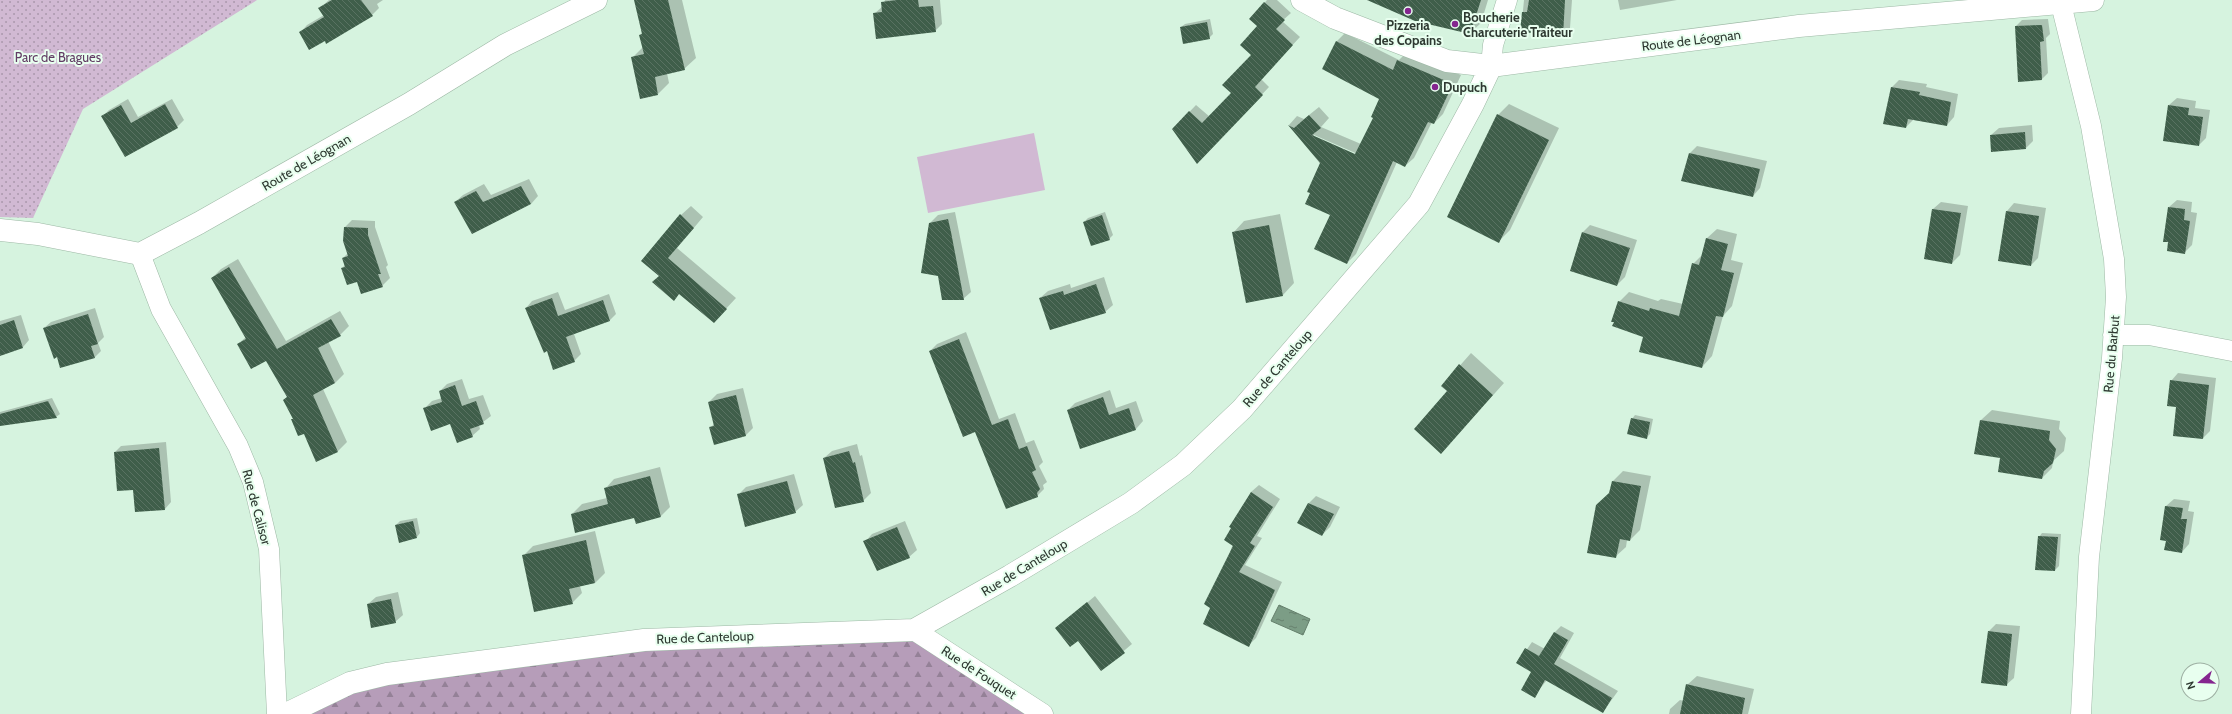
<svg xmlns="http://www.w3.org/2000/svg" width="2232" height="714" viewBox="0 0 2232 714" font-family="Cabin,sans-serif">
  <defs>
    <pattern id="forest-firs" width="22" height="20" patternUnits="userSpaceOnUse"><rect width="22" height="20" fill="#b69db9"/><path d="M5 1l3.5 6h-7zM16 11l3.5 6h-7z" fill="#948197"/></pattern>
    <pattern id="park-dots" width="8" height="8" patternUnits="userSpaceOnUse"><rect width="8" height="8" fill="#d1b9d3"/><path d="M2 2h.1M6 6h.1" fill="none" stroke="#aa97ac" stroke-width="1.8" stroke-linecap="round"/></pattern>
    <pattern id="water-ripples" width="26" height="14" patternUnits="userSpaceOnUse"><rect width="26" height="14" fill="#7c9d86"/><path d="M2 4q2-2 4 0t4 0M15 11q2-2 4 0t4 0" fill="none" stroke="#66816e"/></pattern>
    <pattern id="building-back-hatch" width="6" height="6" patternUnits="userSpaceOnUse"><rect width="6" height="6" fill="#3f5e4a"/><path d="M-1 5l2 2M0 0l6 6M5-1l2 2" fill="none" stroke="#597262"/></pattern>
  </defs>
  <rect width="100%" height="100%" fill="#d6f3df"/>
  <path fill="#d1b9d3" d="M1034 133 1045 190 928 213 917 157Z"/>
  <path fill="url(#forest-firs)" d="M914 630 1043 714H286L350 683 644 640Z"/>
  <path fill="url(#park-dots)" d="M0 0H257L83 109 33 218 0 217Z"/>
  <path fill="url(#water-ripples)" stroke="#657f6c" d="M1279 605 1310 619 1303 635 1271 621Z"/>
  <path fill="#0003" fill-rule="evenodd" d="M329 0H383L377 4 379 8 372 15 325 40 300 33 307 25 324 15 320 8Z
    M639 0H682L696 58 684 69 667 73 669 83 658 94 632 58 643 47 640 35 643 32Z
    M885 0H940L942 24 935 31 874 14 883 6Z
    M1267 0H1277L1291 13 1282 21 1300 37 1261 79 1269 87 1197 163 1173 129 1196 105 1210 117 1232 93 1253 54 1258 26 1254 15Z
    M1370 0H1488L1481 23 1470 33Z
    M1524 0H1572L1570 28 1562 35 1521 31Z
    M1618 0H1677L1620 10Z
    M1210 19 1213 34 1209 38 1181 27 1185 24Z
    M2048 19 2050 34 2046 38 2048 73 2042 79 2016 26 2022 20Z
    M1345 33 1399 60 1407 52 1461 75 1443 114 1434 123 1432 122 1414 158 1405 166 1397 162 1356 254 1347 263 1331 215 1312 192 1321 163 1289 125 1297 116 1304 119 1319 107 1329 118 1321 127 1361 144 1374 118 1381 98 1336 42ZM1314 135 1360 155 1359 157 1314 137Z
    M1899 80 1927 84 1926 87 1958 94 1954 117 1947 125 1913 120 1906 127 1892 87Z
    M2177 98 2196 101 2195 108 2210 110 2206 138 2199 145 2169 105Z
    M128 99 138 117 172 99 184 120 177 127 126 156 103 116 109 110Z
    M1509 104 1559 128 1510 230 1498 242V115Z
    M2032 125 2033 141 2026 148 1991 135 1999 128Z
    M1697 146 1767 161 1760 188 1753 196 1690 153Z
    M529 179 538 196 531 204 455 202 463 195 484 184 491 195Z
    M2177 200 2192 202 2191 212 2197 213 2192 245 2184 253 2169 207Z
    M1941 202 1968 206 1960 255 1952 263 1925 258 1933 209Z
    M2014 203 2046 208 2038 258 2031 265 1999 260 2007 211Z
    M691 206 703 217 677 248 736 298 723 312 680 293 674 300 660 276 681 215Z
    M955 212 971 292 963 299 938 275 930 223 938 215Z
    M1105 212 1113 235 1109 239 1084 222 1088 218Z
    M1280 214 1294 283 1283 295 1233 233 1244 221Z
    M352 220 375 221V227L388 265 386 267 390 278 382 286 358 280 342 268 345 265 343 258 348 253 345 227Z
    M1590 225 1637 240 1625 277 1617 285 1583 232Z
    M1717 229 1737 234 1731 260 1743 263 1732 306 1723 316 1712 356 1702 367 1644 336 1619 302 1629 292 1658 301 1661 299 1683 304 1693 264 1703 254 1706 239Z
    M238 259 286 341 340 311 349 326 340 335 328 341 344 374 335 383 323 389 347 442 338 451 317 460 305 433 292 420 294 418 284 400 288 396 266 360 238 344 246 337 212 278 221 269Z
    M1104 277 1113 305 1105 312 1040 298 1048 291 1070 284 1071 288Z
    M558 292 565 310 609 294 616 314 610 320 574 334 581 354 574 361 548 350 526 308 532 301Z
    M95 308 104 337 98 343 101 351 95 357 57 356 44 328 51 322Z
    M21 315 29 340 23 347 0 355V321Z
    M966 332 999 419 1015 413 1026 443 1034 440 1043 462 1039 466 1047 482 1043 485 1044 489 1037 496 976 430 930 351 937 344Z
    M1471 353 1504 383 1441 453 1448 391 1442 386Z
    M2178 373 2216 378 2210 431 2203 438 2177 406 2171 381Z
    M462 379 469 399 483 395 491 416 479 425 480 429 472 436 424 409 432 401 442 398 440 391 447 384Z
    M743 388 753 428 746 435 714 443 710 428 715 423 709 402 717 394Z
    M1110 390 1116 408 1136 401 1143 421 1136 429 1068 410 1075 403Z
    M52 398 60 414 56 417 0 425V412Z
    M1992 410 2060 421 2059 429 2066 438 2064 451 2053 461 2052 468 2042 478 2001 457 1981 420Z
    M1635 415 1653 419 1650 434 1647 437 1632 419Z
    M166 442 171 502 165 509 115 452 121 446Z
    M857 444 860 456 862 455 871 493 863 501 824 458 832 451Z
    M660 467 670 507 661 516 572 514 582 504 607 498 605 489 614 479Z
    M1623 471 1651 476 1640 530 1630 540H1627L1626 547 1615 557 1611 492 1613 481Z
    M794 474 803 505 795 512 738 495 746 487Z
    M1259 485 1280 499 1257 536 1262 538 1245 565 1282 582 1256 638 1248 646 1211 607 1251 492Z
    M1316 496 1340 507 1330 527 1322 535 1309 503Z
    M2174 499 2190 501 2188 511 2194 512 2189 544 2182 552 2167 540H2161L2166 506Z
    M417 518 420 533 417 537 396 525 400 521Z
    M905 521 917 550 909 557 865 542 872 534Z
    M595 531 605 573 595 583 580 586 582 593 572 603 523 556 533 546Z
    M2042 533 2061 534 2059 566 2055 570 2039 537Z
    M398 592 403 615 395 622 368 604 376 597Z
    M1095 596 1132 644 1101 670 1078 640 1057 628Z
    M1996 624 2020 626 2014 678 2006 685 1989 631Z
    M1561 626 1574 633 1560 658 1618 691 1603 712 1547 680 1534 696 1532 671 1518 662 1532 642 1545 649 1555 632Z
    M1697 676 1754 689 1748 714H1669L1670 709 1680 700 1684 701 1687 685Z"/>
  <path fill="url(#building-back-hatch)" d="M332 0H361L373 16 326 44 325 41 309 50 299 32 324 17 318 8Z
    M634 0H668L685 70 655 77 658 95 640 99 631 57 644 54 639 35 642 34Z
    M897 0H918L919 7 933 6 936 32 876 39 873 13 882 12 881 2Z
    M1367 0H1481L1470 34 1415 21Z
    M1529 0H1565L1563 36 1520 32 1522 12H1527Z
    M1264 2 1285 20 1276 29 1293 45 1255 87 1263 95 1197 164 1172 129 1189 111 1202 123 1231 93 1222 85 1251 55 1240 45 1257 26 1249 19Z
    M1207 22 1210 39 1183 44 1180 27Z
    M2042 25 2044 41 2040 42 2042 80 2018 82 2015 26Z
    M1336 41 1393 70 1397 60 1453 84 1434 124 1428 122 1405 167 1393 161 1347 264 1314 249 1330 215 1305 204 1310 193 1307 192 1320 163 1288 125 1294 128 1309 115 1321 128 1312 135 1355 154 1373 118 1371 117 1379 99 1322 69Z
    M1891 87 1920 92 1919 95 1951 102 1947 126 1908 119 1906 128 1883 124Z
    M165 104 178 128 125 157 101 116 121 105 131 123Z
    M2168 105 2189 108 2188 115 2203 117 2199 146 2163 141Z
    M1497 114 1549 140 1499 243 1447 217Z
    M2025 132 2026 149 1991 152 1990 135Z
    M1689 153 1760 169 1753 197 1681 181Z
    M521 186 531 204 472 234 454 202 476 191 483 202Z
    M2168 207 2185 209 2184 220 2190 221 2185 254 2167 251 2168 242H2163Z
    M1932 209 1961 213 1952 264 1924 259Z
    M2006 211 2039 216 2031 266 1998 261Z
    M680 214 694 228 668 258 727 309 714 323 679 294 674 301 652 282 659 276 641 261Z
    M1102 215 1110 240 1091 246 1083 222Z
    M948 219 951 232 964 300H942L938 276 921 273 929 223Z
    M1269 225 1283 296 1246 303 1232 232Z
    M344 227 368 228V235L381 274H378L383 287 361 294 357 282 347 285 341 268 345 267 342 258 348 256 343 241Z
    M1582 232 1630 248 1617 286 1570 271Z
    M1706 238 1728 244 1721 270 1734 273 1723 317 1716 316 1702 368 1639 352 1643 337 1612 326 1614 322H1611L1618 301 1649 311 1650 308 1679 316 1692 263 1699 265Z
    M229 267 277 349 331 319 341 336 318 348 335 383 313 395 338 452 316 462 304 434 298 436 291 419H293L283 400 287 397 266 361 251 369 237 344 246 339 211 278Z
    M1096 284 1106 313 1050 330 1039 298 1063 291 1064 295Z
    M552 298 558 316 603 300 610 321 566 337 575 362 553 370 547 351 544 353 525 308Z
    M88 314 98 344 91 346 95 358 60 368 57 357 54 359 43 328Z
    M14 320 23 348 0 356V325Z
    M959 339 992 425 1008 419 1019 449 1027 446 1036 470 1032 472 1040 489 1037 493 1038 497 1006 509 975 432 963 437 929 351Z
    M1459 364 1493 395 1441 454 1414 429 1447 391 1441 386Z
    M2170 380 2209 385 2203 439 2173 436 2176 407 2167 406Z
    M455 385 462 406 476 401 484 424 470 429 473 437 457 443 450 424 431 431 423 408 442 402 439 391Z
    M736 395 746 436 714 445 709 427 714 426 708 402Z
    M1103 397 1109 415 1129 408 1136 430 1080 449 1067 410Z
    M48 401 57 418 0 426V414Z
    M1631 418 1650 422 1647 439 1627 434Z
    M1980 420 2050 431 2049 440 2056 449 2053 463 2044 471 2042 479 1998 472 2000 458 1974 454Z
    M159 448 165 510 135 512 133 490 117 491 114 452Z
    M849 451 853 463 855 462 864 502 835 508 823 458Z
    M650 476 661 517 636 524 634 518 575 533 571 514 608 504 604 488Z
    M787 481 796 513 745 527 737 494Z
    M1612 481 1641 486 1630 541 1620 539 1616 558 1587 553 1596 505 1609 493Z
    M1251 492 1273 507 1250 543 1255 546 1239 572 1275 590 1249 647 1203 624 1210 608 1204 604 1233 546 1224 540 1231 528 1229 527Z
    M1308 503 1334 514 1322 536 1297 523Z
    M2165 506 2183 508 2181 519H2187L2182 553 2164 550 2166 541 2160 540Z
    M413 521 417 538 399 543 395 525Z
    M897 527 910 558 877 571 863 541Z
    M2038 536 2058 537 2055 571 2035 570Z
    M586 540 595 583 569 589 573 604 534 612 522 555Z
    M391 599 396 623 371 628 367 604Z
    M1087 602 1125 653 1101 671 1078 641 1070 647 1055 628Z
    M1988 631 2012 634 2007 686 1981 683Z
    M1554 632 1568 640 1554 664 1612 698 1603 713 1545 680 1535 698 1521 690 1531 672 1516 663 1525 648 1539 656Z
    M1686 684 1745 698 1742 714H1680Z"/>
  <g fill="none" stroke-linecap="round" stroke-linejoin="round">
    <g stroke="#9db8a5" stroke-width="21">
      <path id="street" d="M2058 0 2061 4 2091 126 2114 259 2116 297 2112 358 2089 557 2081 714
        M1491 66 1493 45 1507 0
        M140 254 161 309 238 446 253 482 269 549 277 714
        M2113 335H2149L2232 351
        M914 630 1043 714"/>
    </g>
    <g stroke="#9db8a5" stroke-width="23">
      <path id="secondary" d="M1302 0 1335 18 1447 61 1491 66 1799 26 2093 0
        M0 230 38 234 140 254 199 223 409 104 505 45 596 0
        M286 714 350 683 387 674 644 640 914 630 1010 576 1131 503 1183 465 1242 409 1419 204 1473 104 1491 66"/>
    </g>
    <use href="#street" stroke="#fff" stroke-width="20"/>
    <use href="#secondary" stroke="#fff" stroke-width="22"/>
  </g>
  <g fill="#85258f" stroke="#e8ffef" stroke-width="1.5">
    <circle cx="1408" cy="11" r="4"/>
    <circle cx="1455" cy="24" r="4"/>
    <circle cx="1435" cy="87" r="4"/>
  </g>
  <g text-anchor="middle" stroke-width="4" stroke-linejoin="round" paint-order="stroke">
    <g font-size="13" font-weight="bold" fill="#2e3931" stroke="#e8ffef" text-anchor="start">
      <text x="1463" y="22">Boucherie<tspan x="1463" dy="15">Charcuterie Traiteur</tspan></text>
      <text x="1408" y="30" text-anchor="middle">Pizzeria<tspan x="1408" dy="15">des Copains</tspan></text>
      <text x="1443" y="92">Dupuch</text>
    </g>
    <g font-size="13" fill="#2e3931" stroke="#e8ffef">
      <text transform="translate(1691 40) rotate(-7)" y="5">Route de Léognan</text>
      <text transform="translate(306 162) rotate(-30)" y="5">Route de Léognan</text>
      <text transform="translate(2111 354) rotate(-85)" y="5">Rue du Barbut</text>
      <text transform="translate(1277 368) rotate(-49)" y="5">Rue de Canteloup</text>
      <text transform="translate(257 507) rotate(75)" y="5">Rue de Calisor</text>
      <text transform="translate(1024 567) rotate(-31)" y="5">Rue de Canteloup</text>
      <text transform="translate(705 637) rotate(-2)" y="5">Rue de Canteloup</text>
      <text transform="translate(979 672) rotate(33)" y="5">Rue de Fouquet</text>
    </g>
    <g font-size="13" fill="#613c64" stroke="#e8ffef">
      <text x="58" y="62">Parc de Bragues</text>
    </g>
  </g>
  <g transform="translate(2200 682) rotate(251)"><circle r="19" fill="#e8ffef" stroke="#9eb0a3"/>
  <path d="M0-3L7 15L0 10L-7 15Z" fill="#85258f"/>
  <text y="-6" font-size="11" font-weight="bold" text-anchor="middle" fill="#2e3931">N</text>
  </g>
</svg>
